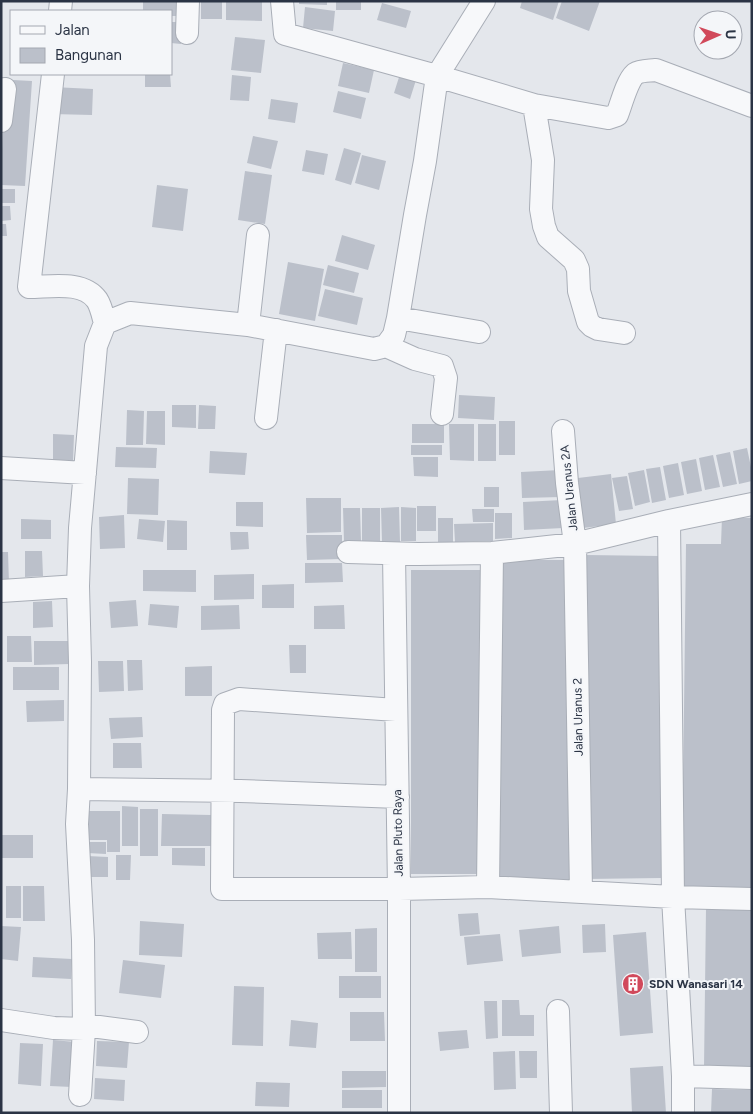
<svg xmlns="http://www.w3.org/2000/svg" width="753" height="1114" viewBox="0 0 753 1114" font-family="Figtree,sans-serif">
  <rect width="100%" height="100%" fill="#e4e7ec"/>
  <path fill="#bbc0ca" d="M143 1H180L181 16H171V11H143Z
    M201 1H222V19H201Z
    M226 1H262V21L226 20Z
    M299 1H327V5L299 4Z
    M336 1H361V10H336Z
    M522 1H559L553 20 520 8Z
    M562 1H600L589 31 556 18Z
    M382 3 411 11 406 28 377 20Z
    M305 7 335 11 333 31 303 28Z
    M171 22H182L181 44 171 43Z
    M235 37 265 40 261 73 231 70Z
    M343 63 374 70 369 93 338 86Z
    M145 74H170L171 87H145Z
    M400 74 416 80 410 99 394 93Z
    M232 75 251 77 249 101 230 100Z
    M13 80 32 81 25 186 1 185 3 115H10Z
    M53 87 93 89 92 115 52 114Z
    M338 91 366 98 361 119 333 112Z
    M271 99 298 103 295 123 268 119Z
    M253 136 278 141 271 169 247 163Z
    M344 148 361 153 351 185 335 180Z
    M306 150 328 154 324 175 302 171Z
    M362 155 386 161 379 190 355 183Z
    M245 171 272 175 265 224 238 220Z
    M157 185 188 189 183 231 152 227Z
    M1 189H15V203H1Z
    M1 206H10L11 220 1 221Z
    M1 224H6L7 236H1Z
    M342 235 375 245 368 270 335 261Z
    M288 262 324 269 315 321 279 314Z
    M328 265 359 273 354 293 323 285Z
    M325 289 363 298 357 325 318 316Z
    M459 395 495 397 494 420 458 418Z
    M172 405H196V428L172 427Z
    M199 405 216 406 215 429H198Z
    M127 410 144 411 143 445H126Z
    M147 411H165V445L146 444Z
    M499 421H515V455H499Z
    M412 424H444V443H412Z
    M449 424H474V461L450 460Z
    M478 424H496V461H478Z
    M53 434 74 435 73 462 53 461Z
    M411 445H442V455H411Z
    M116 447 157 448 156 468 115 467Z
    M747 448 752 472V481L739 484 733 451Z
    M210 451 247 453 245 475 209 473Z
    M730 452 737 484 723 487 716 455Z
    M713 455 720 487 705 490 699 458Z
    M413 457H438V477L414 476Z
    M696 459 702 491 687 494 681 462Z
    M678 463 684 495 669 498 663 466Z
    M660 467 666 500 652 503 646 469Z
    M560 470 561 497 522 498 521 472Z
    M644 470 650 502 635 506 628 473Z
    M611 474 616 524 583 528 578 478Z
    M627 476 633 509 619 511 612 478Z
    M128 478 159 479 158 515 127 514Z
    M484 487H499V507H484Z
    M306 498H341V532L307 533Z
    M562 500 563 528 524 530 523 502Z
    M236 502H263V527L236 526Z
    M417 506H436V531H417Z
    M399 507 400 542H382L381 508Z
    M401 507 416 508V541H401Z
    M343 508H360L361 542H344Z
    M362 508H380V542H362Z
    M472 509H494V522H473Z
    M495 513H512V538L495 539Z
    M124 515 125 548 100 549 99 517Z
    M722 517 752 518V894L684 892 683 793 686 544H721Z
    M438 518H453V543H438Z
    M21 519 51 520V539H21Z
    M139 519 165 521 163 542 137 539Z
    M167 520 187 521V550H167Z
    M493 523V541L455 542 454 524Z
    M230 532H248L249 549 231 550Z
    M306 535H342V559L307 560Z
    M25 551H42L43 576 25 577Z
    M1 552H8L9 584H1Z
    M586 555 660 556 661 878 586 879Z
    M495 560H570V883H496Z
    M305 563H342L343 582 305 583Z
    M143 570H196V592L143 591Z
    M411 570H485V874H411Z
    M254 574V599L214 600V575Z
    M294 584V608H262V585Z
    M136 600 138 626 111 628 109 602Z
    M52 601 53 627 33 628V602Z
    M150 604 179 606 177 628 148 625Z
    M239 605 240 629 201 630V606Z
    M344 605 345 629H314V606Z
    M7 636H31L32 662H7Z
    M34 641H69L70 664 34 665Z
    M289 645H306V673H290Z
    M127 660H142L143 690 128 691Z
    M98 661H123L124 691 99 692Z
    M212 666V696H185V667Z
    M13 667H59V690H13Z
    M64 700V721L27 722 26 701Z
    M142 717 143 737 111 739 109 718Z
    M113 743H141L142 768H113Z
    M122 806 138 807V846H122Z
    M140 809H158V856H140Z
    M88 811H120V852H107V840H88Z
    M162 814 211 815V846H161Z
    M1 835H33V858H1Z
    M87 842H106V854L87 853Z
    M172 848H205V866L172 865Z
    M116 855H131L130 880H116Z
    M87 856 108 857V877H87Z
    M6 886H21V918H6Z
    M23 886H44L45 921H23Z
    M706 908H752V1069L704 1068Z
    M478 913 480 934 460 936 458 914Z
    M140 921 184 924 182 957 139 955Z
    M605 924 606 952 583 953 582 925Z
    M1 926 21 927 18 961 1 959Z
    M559 926 561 953 522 957 519 930Z
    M377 928V972H355V929Z
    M351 932 352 959H318L317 933Z
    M646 932 653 1033 620 1036 613 935Z
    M500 934 503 961 467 965 464 937Z
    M33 957 72 959 71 979 32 977Z
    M123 960 165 965 161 998 119 993Z
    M339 976H381V998H339Z
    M234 986 264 987 263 1046 232 1045Z
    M502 1000H519L520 1015H534V1036H502Z
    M484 1001H497L498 1038 486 1039Z
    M350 1012H384L385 1041H350Z
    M291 1020 318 1023 316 1048 289 1046Z
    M467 1030 469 1048 440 1051 438 1032Z
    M53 1040 75 1042 72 1087 50 1086Z
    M97 1041 129 1042 127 1068 96 1066Z
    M20 1043 43 1044 41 1086 18 1084Z
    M515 1051 516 1089 494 1090 493 1052Z
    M519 1051H537V1078H520Z
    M663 1066 666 1113H632L630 1068Z
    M342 1071H386V1087L342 1088Z
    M95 1078 125 1080 124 1101 94 1099Z
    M256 1082 290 1083 289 1107 255 1106Z
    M712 1089 752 1090V1113H711Z
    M342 1090H382V1108H342Z"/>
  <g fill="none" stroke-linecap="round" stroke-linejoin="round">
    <g stroke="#a9aeb7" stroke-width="24">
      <path id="street" d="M282 1 285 34 437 76 534 105 608 118 617 115C621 105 627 81 635 74 641 70 649 71 656 70L752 106
        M60 11 61 1
        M187 33 188 1
        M53 74 29 287C50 287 83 280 97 300 101 306 103 316 105 323
        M534 105 543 160 541 209 544 226 548 237 574 260 578 269 579 291 588 322 592 326 598 329 624 333
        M1 121 5 89
        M398 318 479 332
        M248 325 258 235
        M386 346 415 359 442 366 446 378 442 414
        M266 418 276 330
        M563 431 567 483 575 544 581 891
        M1 468 85 473
        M669 521 673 897 683 1076V1113
        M348 552 418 554 492 553 575 544 669 521 752 504
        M394 554 399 889V1113
        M1 591 78 586
        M396 710 239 699 225 704 223 710 222 889H399L488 887 673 897 752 899
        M79 789 240 791 398 797
        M488 887 492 553
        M558 1011 561 1113
        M1 1020 54 1028 84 1029
        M84 1025 137 1032
        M683 1076 752 1078
        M80 1095 84 1029 83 940 77 824 79 789 80 662 78 586 80 528 96 346 105 323 130 313 248 325 374 349 386 346 394 335 398 318 415 215 425 161 437 76 484 1"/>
    </g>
    <use href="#street" stroke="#f7f8fa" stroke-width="22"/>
  </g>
  <defs>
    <g id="building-disc" transform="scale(1.125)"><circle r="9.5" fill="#d1495b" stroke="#f4f6f9"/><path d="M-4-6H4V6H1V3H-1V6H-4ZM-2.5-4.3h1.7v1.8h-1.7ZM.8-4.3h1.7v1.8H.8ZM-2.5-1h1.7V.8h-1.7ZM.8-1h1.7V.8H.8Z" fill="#fff"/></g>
  </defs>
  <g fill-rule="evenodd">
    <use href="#building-disc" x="633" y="984"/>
  </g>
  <g text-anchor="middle" stroke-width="4" stroke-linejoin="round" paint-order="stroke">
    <g font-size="12" fill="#2b3445" stroke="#f4f6f9">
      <text transform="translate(569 488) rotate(-96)" y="4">Jalan Uranus 2A</text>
      <text transform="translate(578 717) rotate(-91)" y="4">Jalan Uranus 2</text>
      <text transform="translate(398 833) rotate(-91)" y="4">Jalan Pluto Raya</text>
    </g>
    <g font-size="12" font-weight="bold" fill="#2b3445" stroke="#f4f6f9" text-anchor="start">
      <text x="649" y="988">SDN Wanasari 14</text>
    </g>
  </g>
  <rect width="753" height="1114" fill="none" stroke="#2b3445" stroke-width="5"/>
  <rect x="10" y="10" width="162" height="65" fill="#f4f6f9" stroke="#a4a8b1"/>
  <rect x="20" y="26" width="25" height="8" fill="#f7f8fa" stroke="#a4a8b1"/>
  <text x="55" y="35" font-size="15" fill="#2b3445">Jalan</text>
  <rect x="20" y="48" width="25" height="15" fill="#bbc0ca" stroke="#a4a8b1"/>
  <text x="55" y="60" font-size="15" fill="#2b3445">Bangunan</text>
  <g transform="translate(718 35) rotate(88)"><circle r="24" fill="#f4f6f9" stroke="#a4a8b1"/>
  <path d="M0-4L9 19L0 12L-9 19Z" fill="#d1495b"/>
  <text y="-8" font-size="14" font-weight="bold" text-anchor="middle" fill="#2b3445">U</text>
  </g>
</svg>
